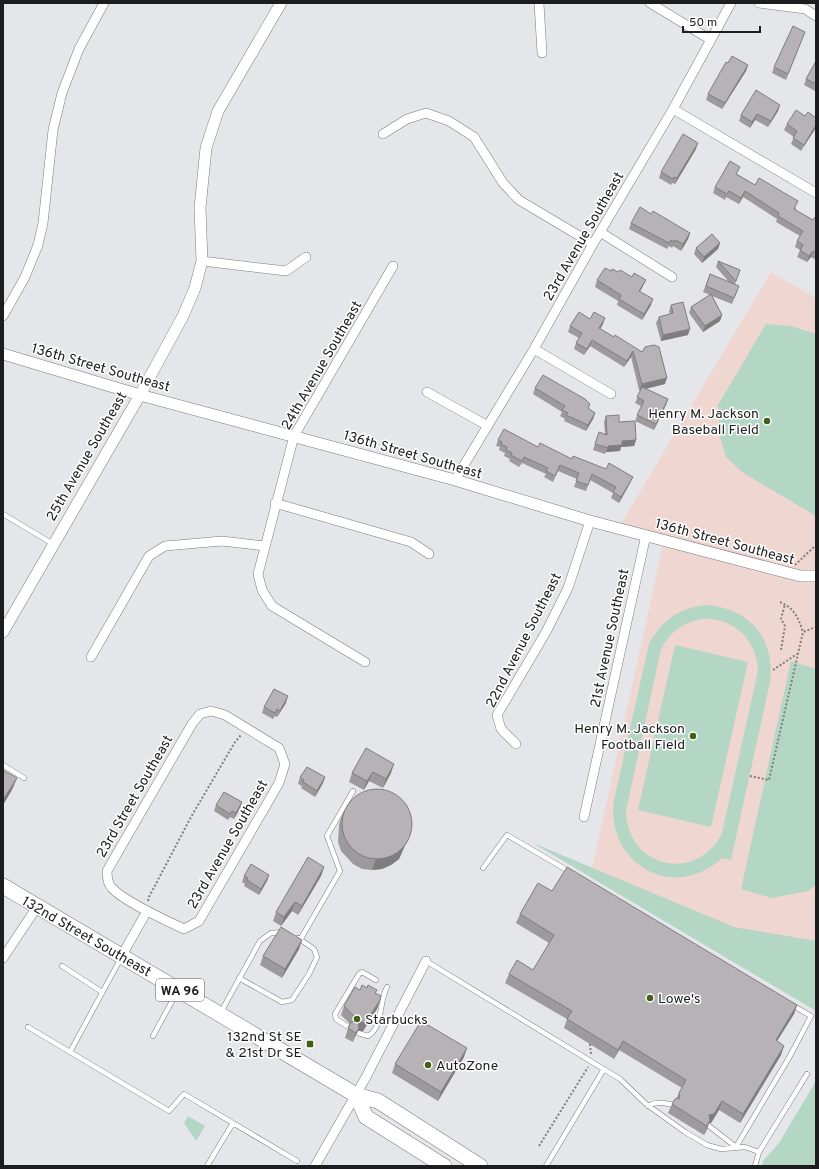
<svg xmlns="http://www.w3.org/2000/svg" width="819" height="1169" viewBox="0 0 819 1169" font-family="Overpass,sans-serif">
  <rect width="100%" height="100%" fill="#e5e6ea"/>
  <path fill="#f0d6d0" d="M771 272 816 298V1000L592 869 664 540 618 529Z"/>
  <path fill="#b3d7c4" fill-rule="evenodd" d="M766 324 791 326 816 334V516L742 472 726 457 720 437 718 405Z
    M710 605C752 611 775 640 770 682L731 860 722 858C674 903 605 864 614 800L649 644C662 619 682 606 710 605ZM701 619C733 617 757 639 758 671L722 833C697 884 627 868 626 811L661 649C670 632 682 623 701 619Z
    M675 645 748 662 711 827 638 810Z
    M791 661 816 669V885L808 891 771 898 741 889Z
    M533 843 734 927 816 941V1011Z
    M816 1081V1166H762L763 1161 779 1143Z
    M188 1116 205 1126 196 1141 184 1123Z"/>
  <g fill="none" stroke-linecap="round" stroke-linejoin="round">
    <g stroke="#7b7b7f" stroke-width="5.5">
      <path id="service" d="M3 514 53 544
        M3 765 24 778
        M483 868 507 835 570 872
        M300 940 340 871 327 836 353 791
        M121 958 70 1052 169 1111 184 1094 297 1161
        M426 961 620 1079 646 1104 685 1132 707 1145 721 1149 745 1147 759 1152 807 1074
        M62 966 102 992
        M239 978 282 1002 292 1000 309 974 317 957 314 949 298 938
        M221 1012 260 941 271 933 284 932
        M28 1027 70 1052
        M350 1028 336 1019 335 1014 359 974 362 972 376 980
        M358 1033 368 1036C383 1028 379 1001 387 987
        M153 1036 177 992
        M648 1106C657 1101 664 1103 674 1105
        M709 1126 736 1147 790 1056 811 1016 792 1005
        M207 1166 233 1123
        M546 1166 604 1069
        M755 1166 759 1152"/>
    </g>
    <g stroke="#7b7b7f" stroke-width="10">
      <path id="minor" d="M539 3 542 53
        M650 3 711 40
        M759 3 805 9 816 16
        M673 109 816 193
        M383 134 407 119 426 113 449 121 474 137 503 183 519 200 593 244
        M600 232 672 277
        M202 261 286 271 306 257
        M3 316 25 277 38 245 43 223 53 130 62 93 79 49 104 3
        M534 349 611 394
        M427 392 488 426
        M455 480 534 349 593 244 673 109 731 3
        M275 503 411 542 429 554
        M91 657 149 556 165 546 222 541 265 546
        M365 662 272 606 262 590 258 574 294 436 393 266
        M211 711 225 715 279 748 285 764 279 783 199 921 184 929C165 920 125 902 112 888 108 884 107 877 107 871L192 724 200 714Z
        M516 744 501 729 497 715 546 632 568 588 590 521
        M584 817 646 535
        M121 957 147 911
        M3 958 37 907
        M315 1166 366 1077 426 961"/>
    </g>
    <g stroke="#7b7b7f" stroke-width="12">
      <path id="tertiary" d="M3 354 140 395 455 480 590 521 800 576H816
        M3 632 140 395 183 316 195 288 202 261 200 208 206 148 218 111 281 3"/>
    </g>
    <g stroke="#7b7b7f" stroke-width="16">
      <path id="primary" d="M3 886 356 1095 378 1101 480 1166
        M356 1095 366 1117 444 1166"/>
    </g>
    <path stroke="#7f7f82" stroke-width="2" stroke-dasharray="2 2" stroke-linecap="butt" d="M795 565 816 545
      M780 602C794 608 798 617 803 632L816 627
      M781 650 785 626 781 619 785 604
      M773 670 797 654
      M750 776 769 780 803 632
      M148 901 149 897 191 817 235 742 241 735
      M590 1044 591 1054
      M539 1146 588 1067"/>
    <use href="#service" stroke="#fff" stroke-width="4.5"/>
    <use href="#minor" stroke="#fff" stroke-width="9"/>
    <use href="#tertiary" stroke="#fff" stroke-width="11"/>
    <use href="#primary" stroke="#fff" stroke-width="15"/>
  </g>
  <path fill="#9d999c" d="M805 32 786 80 772 73 774 67Z
    M816 61V90L815 91 804 85 806 79Z
    M728 63 748 65 746 71 722 109 706 100 708 94Z
    M780 105 778 111 768 127 755 120 750 128 739 121 741 115Z
    M805 116 816 118 801 151 791 144 794 137 784 130 787 124Z
    M696 149 675 184 672 183 671 185 659 178 661 172Z
    M737 174 755 185 796 208 795 210 813 220 816 217V260L811 257 807 262 797 257 800 250 795 247 797 241 800 236 776 222 777 219 743 197 739 204 726 197 725 200 713 193 715 187Z
    M651 214 690 233 688 239 681 251 673 246 672 248 669 246 667 249 629 229 631 223Z
    M720 243 718 249 702 263 694 254 696 248Z
    M718 261 740 270 735 284 737 292 732 304 712 296 722 315 720 321 703 332 689 313 691 307 710 295 703 292 710 274 729 282 716 267Z
    M597 280 643 286 640 291 651 305 642 320 617 305 618 301 595 287Z
    M671 305 688 335 661 341 656 323 659 317 670 314 669 311Z
    M590 319 603 324 600 329 614 337 642 352 665 384 646 389 668 399 654 430 635 421 641 406 635 403 641 390H639L631 357 624 367 590 346 584 355 574 349 576 343 579 338 568 332 570 326Z
    M535 388 588 409 595 413 593 419 586 431 564 421 565 419 560 416 562 412 533 394Z
    M606 416 619 422 636 440 634 446 621 447 620 451 606 452 605 454 593 450 599 432 605 434 604 422Z
    M498 440 538 447 572 459 630 483 619 503 611 498 613 493 590 480 586 491 574 487 577 479 558 471 553 482 544 477 546 474 522 463 519 467 509 461 510 459 504 456 505 453 499 450 500 447 496 446Z
    M286 703 277 717 275 716 273 719 262 713 264 707Z
    M366 748 391 773 383 788 369 781 364 790 349 782 352 773Z
    M300 777H325L323 783 315 797 301 788 302 786 298 784Z
    M242 802 240 808 234 819 230 817 228 820 214 811 216 805Z
    M343 812 407 841 399 859 391 865 382 869 372 870 362 869 353 864 341 851 338 842 339 824Z
    M324 867 321 876 298 915 292 911 281 926 273 921 276 912Z
    M269 875 267 881 259 895 244 886 245 884 242 882 244 876Z
    M552 891 797 1005 794 1014 777 1041 781 1055 740 1123 719 1110 711 1123H709L707 1129 704 1135 668 1113 672 1104 676 1099 679 1093 682 1088 619 1050 614 1059 564 1028 567 1019 505 983 509 974 533 970 549 943 516 923 520 914Z
    M302 940 299 949 282 978 260 965 263 956Z
    M376 993 380 1000 377 1009 363 1031H358L355 1037 353 1042 345 1038 348 1028 350 1024 341 1015 344 1006Z
    M464 1057 438 1101 392 1073 395 1064Z"/>
  <path fill="#807d7f" d="M748 65 746 71 722 109 725 103Z
    M780 105 778 111 768 127 771 121Z
    M757 114 755 120 750 128 752 122Z
    M816 125V128L801 151 804 145Z
    M698 143 696 149 675 184 677 178Z
    M745 191 743 197 739 204 741 198Z
    M690 233 688 239 681 251 683 244Z
    M720 243 718 249 702 263 704 257Z
    M813 251 811 257 807 262 809 256Z
    M646 280 643 286 637 297 639 291Z
    M653 299 651 305 642 320 644 314Z
    M722 315 720 321 703 332 705 326Z
    M605 318 603 324 597 334 599 328Z
    M690 329 688 335 661 341 663 335Z
    M592 340 590 346 584 355 587 349Z
    M633 351 631 357 624 367 627 361Z
    M667 378 665 384 639 390 642 384Z
    M668 399 666 405 654 430 656 424Z
    M595 413 593 419 586 431 588 425Z
    M636 440 634 446 621 447 620 451 606 452 608 446 622 441Z
    M633 477 630 483 619 503 621 497Z
    M288 696 286 703 277 717 280 711Z
    M394 764 391 773 383 788 386 779Z
    M373 772 369 781 364 790 367 781Z
    M325 777 323 783 315 797 317 791Z
    M17 778 12 790 3 805V800Z
    M242 802 240 808 234 819 236 813Z
    M412 829 407 841 399 859 391 865 382 869 372 870 376 859Z
    M324 867 321 876 298 915 302 906Z
    M269 875 267 881 259 895 261 889Z
    M295 902 292 911 281 926 284 917Z
    M302 940 299 949 282 978 285 969Z
    M380 1000 377 1009 363 1031H358L355 1037 353 1042 356 1033 358 1022Z
    M797 1005 794 1014 772 1049 776 1040Z
    M623 1041 619 1050 614 1059 618 1050Z
    M784 1046 781 1055 740 1123 743 1114Z
    M467 1048 464 1057 438 1101 441 1092Z
    M722 1101 719 1110 711 1123H709L707 1129 704 1135 707 1126 709 1115Z"/>
  <path fill="#b7b2b5" stroke="#807d7f" d="M793 26 805 32 788 74 774 67Z
    M732 56 748 65 725 103 708 94 726 62 728 63Z
    M816 61V84L806 79Z
    M756 90 780 105 771 121 757 114 752 122 741 115Z
    M796 110 805 116 808 112 816 118V125L804 145 793 138 797 131 787 124Z
    M683 134 698 143 677 178 674 177 673 179 661 172Z
    M730 161 740 167 736 174 755 185 759 178 798 201 794 209 813 220 815 217H816V253L813 251 809 256 800 250 803 245 797 241 803 231 778 216 779 213 745 191 741 198 729 191 727 194 715 187Z
    M640 207 651 214 653 211 690 233 683 244 675 240 674 242 671 240 669 243 631 223Z
    M712 234 720 243 704 257 696 248Z
    M718 261 740 270 736 281Z
    M605 268 611 271 612 269 618 272 620 270 632 277 634 273 646 280 639 291 653 299 644 314 619 299 621 295 597 280Z
    M710 274 739 286 734 298 706 286Z
    M711 294 722 315 705 326 691 307Z
    M683 302 690 329 663 335 659 317 673 313 671 305Z
    M579 312 590 319 594 312 605 318 599 328 614 337 615 335 642 352 645 347 654 345 659 347 667 378 642 384 633 351 627 361 592 340 587 349 576 343 582 333 570 326Z
    M543 375 585 399 590 404 588 408 595 413 588 425 566 415 568 413 562 410 565 406 535 388Z
    M642 387 668 399 656 424 637 415 644 401 637 397Z
    M619 415V422L635 421 636 440 622 441V445L608 446V448L595 444 599 432 607 435 606 416Z
    M504 429 538 447 540 443 572 459 573 456 606 469 609 463 633 477 621 497 613 492 616 487 592 474 588 485 576 481 579 473 560 465 555 476 546 471 548 468 524 457 522 461 511 455 512 453 506 450 507 447 501 444 502 442 498 440Z
    M274 689 288 696 280 711 277 709 275 713 264 707Z
    M366 748 394 764 386 779 373 772 367 781 352 773Z
    M307 767 325 777 317 791 303 782 304 780 300 777Z
    M3 770 17 778 3 800Z
    M342 824a35 35 0 1 1 70 0a35 35 0 1 1-70 0Z
    M224 792 242 802 236 813 232 811 230 814 216 805Z
    M308 857 324 867 302 906 295 902 284 917 276 912Z
    M251 864 269 875 261 889 247 880 248 878 244 876Z
    M567 867 797 1005 776 1040 784 1046 743 1114 722 1101 714 1114 709 1115 710 1120 707 1126 672 1104 675 1099 680 1098 679 1093 686 1080 623 1041 618 1050 567 1019 572 1011 509 974 517 960 533 970 554 935 520 914 538 883 552 891Z
    M281 927 302 940 285 969 263 956Z
    M362 985 367 988 368 985 377 990 375 993 381 996 380 1000 366 1022H358L359 1028 356 1033 348 1028 351 1022H355L357 1019 344 1006 355 987 360 990Z
    M421 1021 467 1048 441 1092 395 1064Z"/>
  <g fill="#426116" stroke="#fff" stroke-width="1.5">
    <circle cx="767" cy="421" r="4"/>
    <circle cx="693" cy="736" r="4"/>
    <circle cx="650" cy="998" r="4"/>
    <circle cx="357" cy="1019" r="4"/>
    <rect x="306" y="1040" width="8" height="8" rx="2"/>
    <circle cx="428" cy="1065" r="4"/>
  </g>
  <g text-anchor="middle" stroke-width="3" stroke-linejoin="round" paint-order="stroke">
    <rect fill="#fff" stroke="#616162" stroke-width="1" x="156" y="979" width="48" height="22" rx="3"/>
    <g font-size="13" font-weight="bold" fill="#1d1d1f">
      <text x="180" y="995">WA 96</text>
    </g>
    <g font-size="14" fill="#1d1d1f" stroke="#fff">
      <text transform="translate(583 236) rotate(-60)" y="5">23rd Avenue Southeast</text>
      <text transform="translate(321 365) rotate(-60)" y="5">24th Avenue Southeast</text>
      <text transform="translate(101 367) rotate(16)" y="5">136th Street Southeast</text>
      <text transform="translate(413 454) rotate(16)" y="5">136th Street Southeast</text>
      <text transform="translate(86 456) rotate(-60)" y="5">25th Avenue Southeast</text>
      <text transform="translate(725 541) rotate(15)" y="5">136th Street Southeast</text>
      <text transform="translate(609 638) rotate(-78)" y="5">21st Avenue Southeast</text>
      <text transform="translate(523 640) rotate(-63)" y="5">22nd Avenue Southeast</text>
      <text transform="translate(134 796) rotate(-60)" y="5">23rd Street Southeast</text>
      <text transform="translate(227 844) rotate(-60)" y="5">23rd Avenue Southeast</text>
      <text transform="translate(87 936) rotate(30)" y="5">132nd Street Southeast</text>
    </g>
    <g font-size="14" fill="#1d1d1f" stroke="#fff" text-anchor="end">
      <text x="759" y="418">Henry M. Jackson<tspan x="759" dy="16">Baseball Field</tspan></text>
      <text x="685" y="733">Henry M. Jackson<tspan x="685" dy="16">Football Field</tspan></text>
      <text x="658" y="1003" text-anchor="start">Lowe's</text>
      <text x="365" y="1024" text-anchor="start">Starbucks</text>
      <text x="302" y="1041">132nd St SE<tspan x="302" dy="16">&amp; 21st Dr SE</tspan></text>
      <text x="436" y="1070" text-anchor="start">AutoZone</text>
    </g>
  </g>
  <rect width="819" height="1169" fill="none" stroke="#1d1d1f" stroke-width="8"/>
  <path d="M683 26v6h77v-6" fill="none" stroke="#1d1d1f" stroke-width="2"/>
  <text x="689" y="26" font-size="12" fill="#1d1d1f" stroke="#ffffff" stroke-width="3" paint-order="stroke">50 m</text>
</svg>
